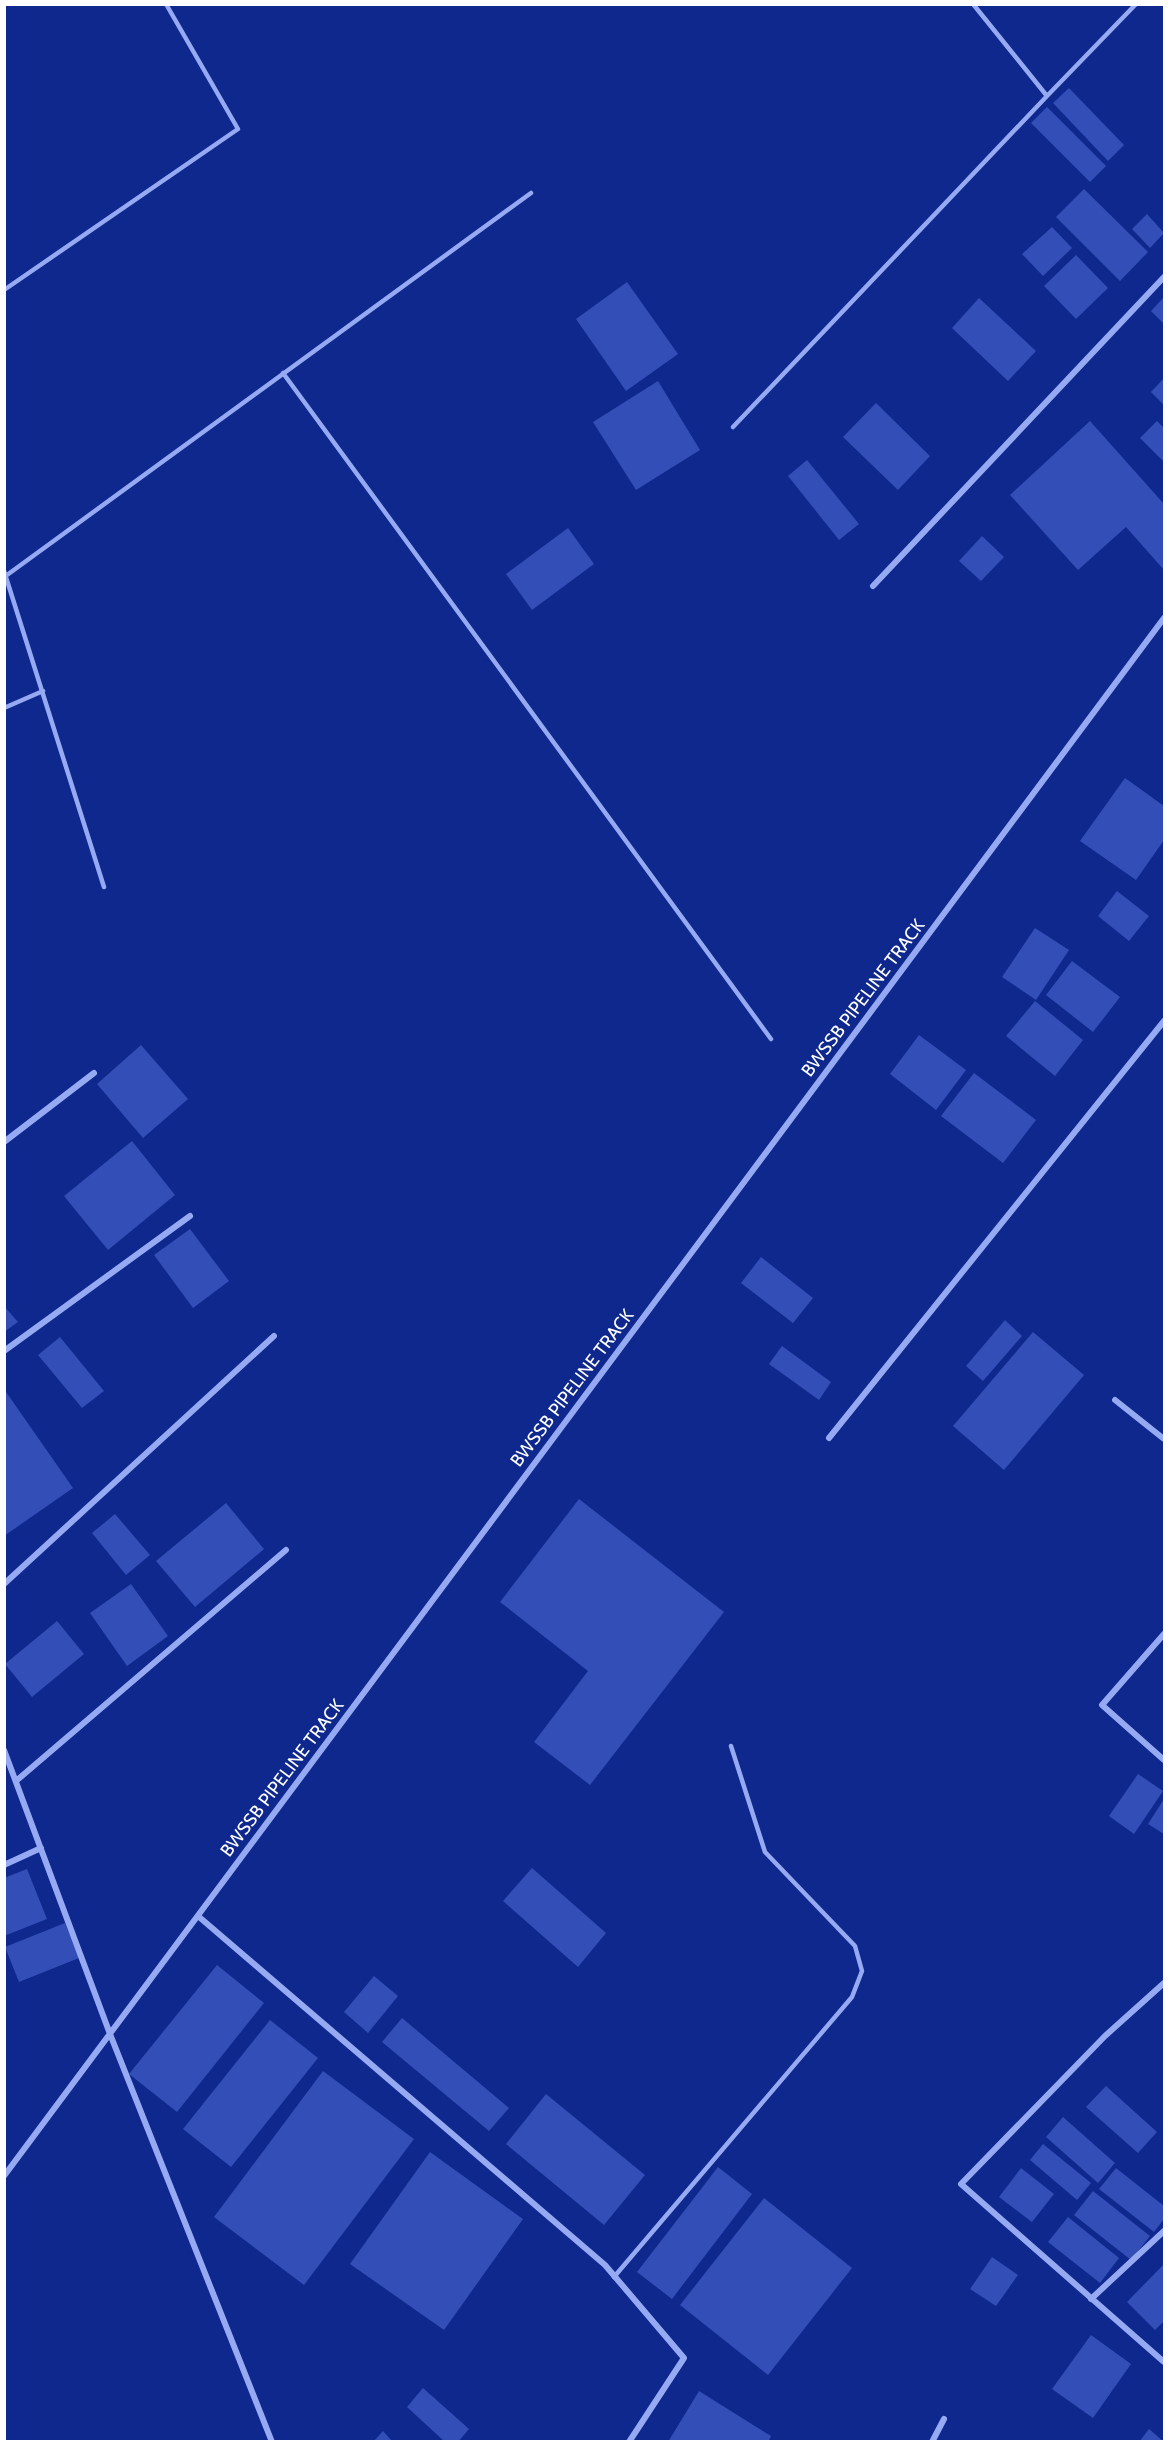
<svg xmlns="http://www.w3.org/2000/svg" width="1169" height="2446" viewBox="0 0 1169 2446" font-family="Cabin,sans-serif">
  <rect width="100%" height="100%" fill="#0f288e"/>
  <path fill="#334eb6" d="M1069 88 1124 145 1108 161 1053 103Z
    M1047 107 1106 166 1090 182 1031 123Z
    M1084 189 1148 252 1120 281 1056 217Z
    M1147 214 1164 233 1150 248 1132 229Z
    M1052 227 1072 248 1043 276 1022 254Z
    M1076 255 1108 288 1076 319 1044 286Z
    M627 282 678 354 626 391 576 319Z
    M1164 297V324L1151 311Z
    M979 298 1036 351 1008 381 952 328Z
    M1164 378V405L1151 392Z
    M658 381 700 450 636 490 593 422Z
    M876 403 930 456 898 490 843 437Z
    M1090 421 1164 504V570L1126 527 1078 570 1010 495Z
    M1157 421 1164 428V462L1140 438Z
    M807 460 859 524 839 540 788 476Z
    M568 528 594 564 532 610 506 574Z
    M982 536 1004 557 981 581 959 561Z
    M1125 778 1164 806V840L1136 880 1080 841Z
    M1117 891 1149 916 1129 941 1098 916Z
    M1035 928 1069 950 1036 1000 1002 977Z
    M1072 961 1120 997 1093 1032 1046 995Z
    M1035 1001 1083 1040 1055 1076 1006 1036Z
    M919 1035 966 1070 936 1110 890 1074Z
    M141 1045 188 1099 143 1138 97 1084Z
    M974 1073 1036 1120 1003 1163 941 1116Z
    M132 1141 175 1195 108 1250 64 1196Z
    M190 1229 229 1281 193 1308 154 1255Z
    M761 1257 813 1298 793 1323 741 1283Z
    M4 1306 18 1322 4 1332Z
    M1005 1320 1022 1336 983 1381 966 1366Z
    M1033 1332 1084 1375 1004 1470 953 1426Z
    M60 1337 104 1391 82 1408 38 1355Z
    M782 1346 831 1382 819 1400 769 1364Z
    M4 1389 73 1488 4 1536Z
    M579 1499 724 1612 590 1785 534 1742 588 1671 500 1602Z
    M226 1503 264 1549 195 1607 156 1561Z
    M115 1514 150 1555 126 1575 92 1533Z
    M131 1584 168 1636 127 1666 90 1613Z
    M57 1621 84 1654 32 1697 5 1664Z
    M1138 1774 1163 1791 1134 1834 1109 1816Z
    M1164 1799V1834L1148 1824Z
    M532 1868 606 1933 578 1967 503 1901Z
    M27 1869 47 1919 4 1936V1878Z
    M65 1923 79 1958 19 1982 5 1947Z
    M217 1965 264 2003 177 2112 129 2074Z
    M374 1976 398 1996 368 2033 344 2012Z
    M402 2018 509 2108 489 2131 382 2042Z
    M270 2020 318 2058 231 2167 183 2129Z
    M323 2071 414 2139 304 2285 214 2217Z
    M1106 2086 1157 2132 1138 2153 1086 2107Z
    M546 2094 645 2175 604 2225 506 2144Z
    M1063 2117 1115 2163 1098 2183 1046 2137Z
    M1043 2144 1091 2183 1077 2200 1030 2160Z
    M430 2152 523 2219 444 2330 350 2264Z
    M718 2167 752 2194 672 2299 637 2272Z
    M1021 2168 1054 2194 1032 2222 999 2197Z
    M1116 2168 1164 2206V2219L1154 2232 1099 2189Z
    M1093 2191 1150 2236 1131 2260 1074 2215Z
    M764 2198 852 2268 768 2375 680 2305Z
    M1068 2217 1119 2258 1100 2283 1048 2242Z
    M992 2257 1018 2275 996 2306 970 2289Z
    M1164 2264V2321L1155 2330 1127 2302Z
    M1091 2335 1131 2364 1093 2418 1052 2389Z
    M423 2388 469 2429 458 2442H445L407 2407Z
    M699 2391 771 2436 768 2442H668Z
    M1149 2429 1164 2442H1139Z
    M383 2431 393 2442H373Z"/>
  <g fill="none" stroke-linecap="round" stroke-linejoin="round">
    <path stroke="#96aaf3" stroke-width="4.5" d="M973 4 1047 96 1136 4
      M4 290 238 129 166 4
      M283 373 771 1039
      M733 427 1047 96
      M4 571 104 887
      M7 575 531 193
      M4 708 43 691
      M614 2277 852 1997 862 1971 855 1946 765 1852 731 1746"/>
    <path stroke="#96aaf3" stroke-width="6" d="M873 586 1164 277
      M4 1142 94 1073
      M4 1351 190 1216
      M1115 1400 1164 1439
      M829 1438 1164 1021
      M4 1584 274 1336
      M1164 1634 1102 1705 1164 1760
      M4 1750 110 2034 272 2442
      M16 1781 286 1550
      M4 1865 41 1848
      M198 1916 605 2265 684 2358 629 2442
      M1164 1983 1105 2036 961 2184 1164 2362
      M4 2176 1164 618
      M1091 2299 1164 2231
      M932 2442 944 2419"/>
  </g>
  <g text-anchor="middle" stroke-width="4.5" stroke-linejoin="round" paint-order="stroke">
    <g font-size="18" fill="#fff" stroke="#0f288e">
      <text transform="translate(863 998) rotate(-53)" y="6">BWSSB PIPELINE TRACK</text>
      <text transform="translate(572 1388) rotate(-53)" y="6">BWSSB PIPELINE TRACK</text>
      <text transform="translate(282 1778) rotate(-53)" y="6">BWSSB PIPELINE TRACK</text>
    </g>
  </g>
  <rect width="1169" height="2446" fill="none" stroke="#ffffff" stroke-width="12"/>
</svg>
